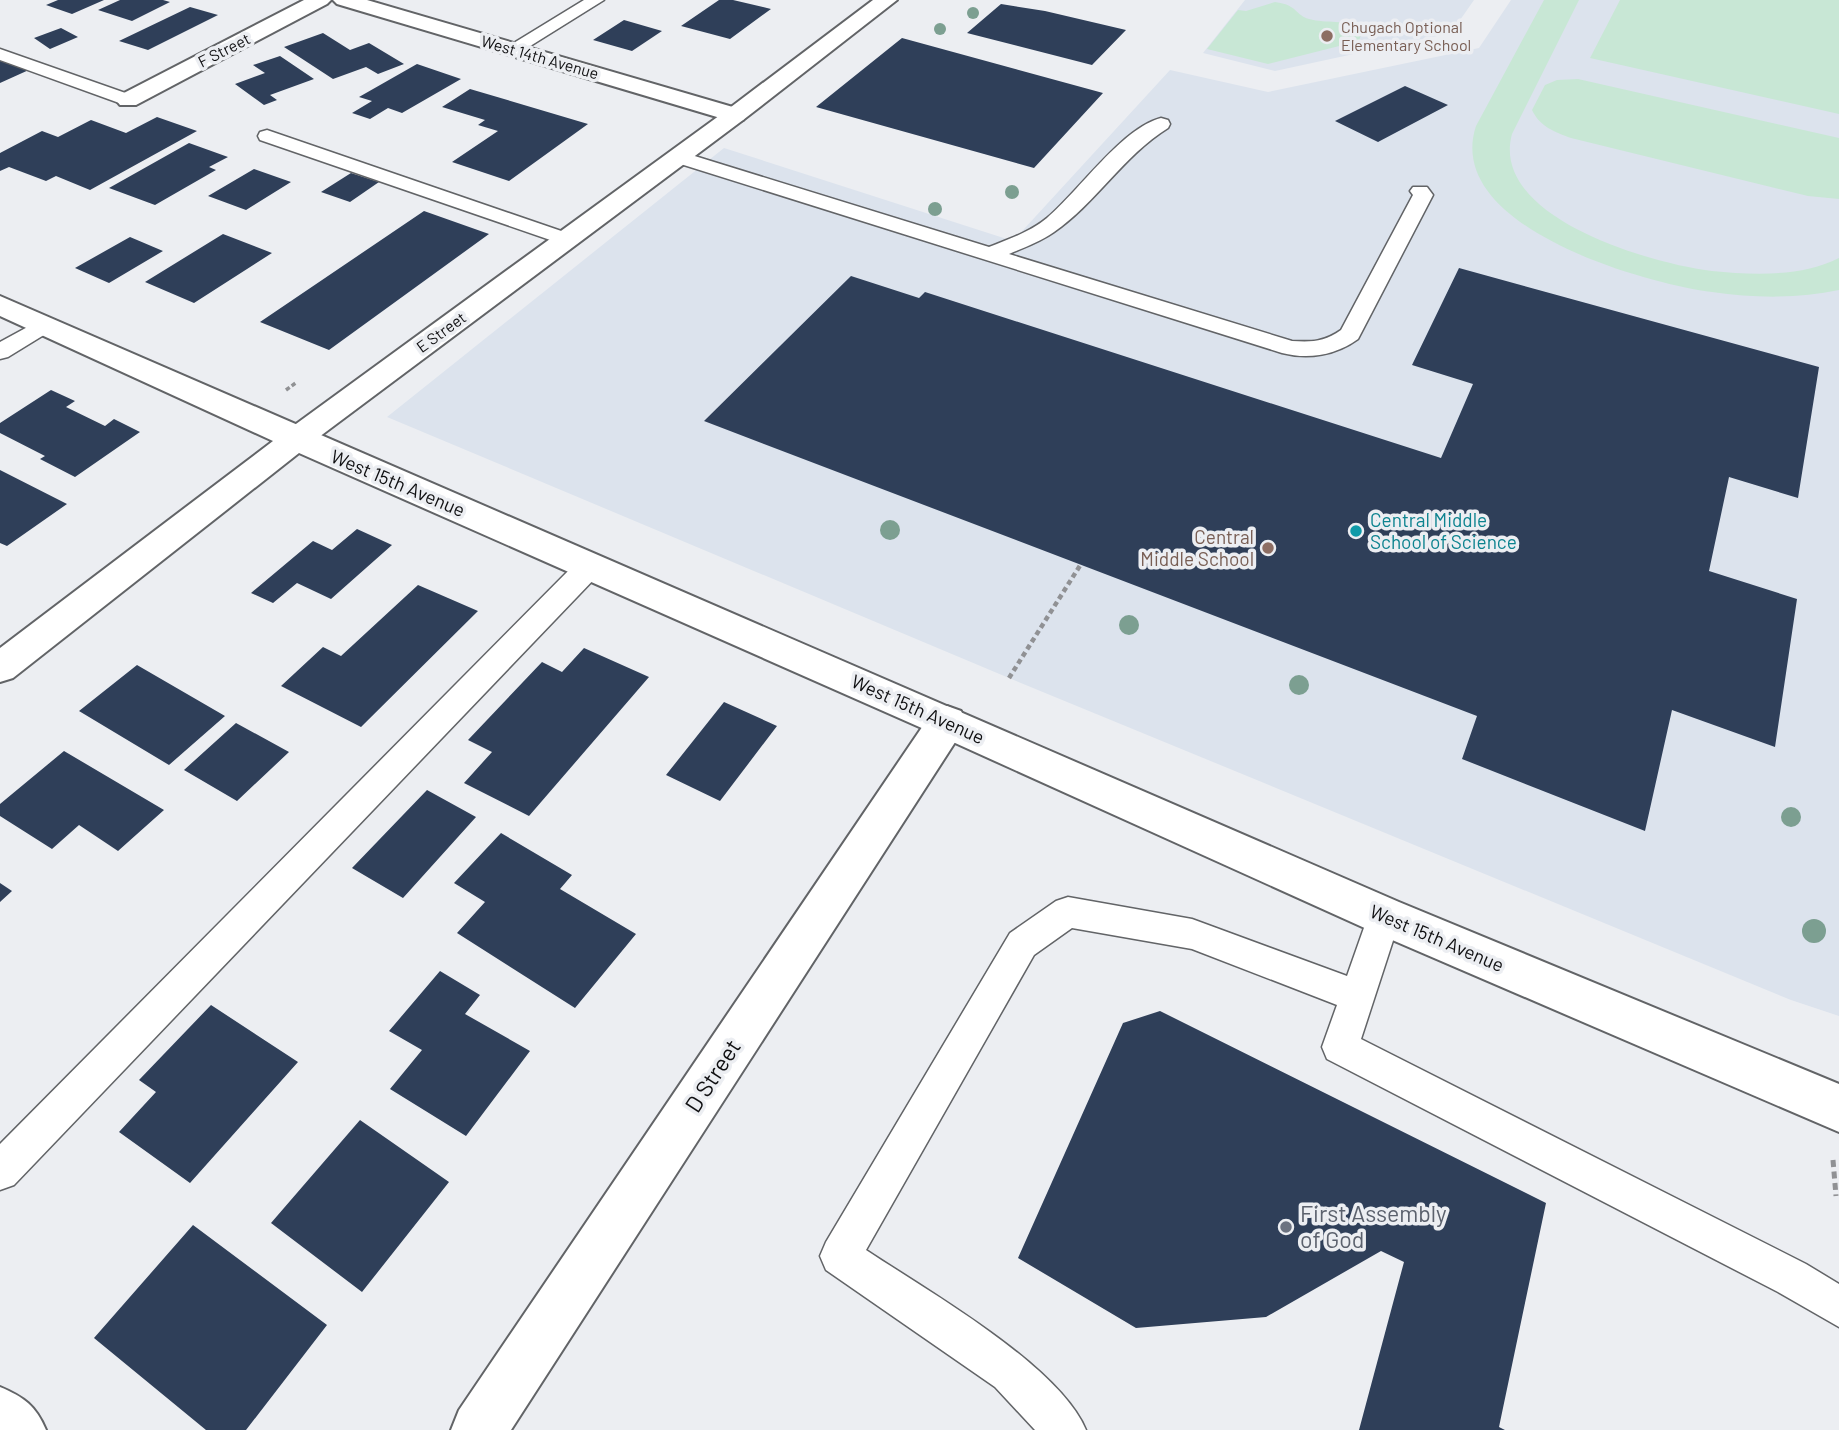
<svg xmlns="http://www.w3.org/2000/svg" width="1839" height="1430" viewBox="0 0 1839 1430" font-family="Barlow,sans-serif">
  <rect width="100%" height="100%" fill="#eceef2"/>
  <path fill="#dce3ed" d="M1245 0H1474L1451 33 1275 71 1203 53Z
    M1511 0H1839V1016L1791 1000 1009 678 387 417 724 148 1013 241 1170 70 1268 92 1479 48Z"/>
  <path fill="#c8e7d5" d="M1544 0H1579L1512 134C1489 218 1653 264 1712 271 1753 275 1802 277 1839 258V290C1797 299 1754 298 1712 292 1642 283 1443 226 1476 126Z
    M1620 0H1839V114L1590 58Z
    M1275 2C1298 5 1295 15 1309 19 1327 24 1345 18 1362 31L1359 41 1268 64 1207 49 1238 10 1246 11Z
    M1578 79 1839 138V199L1808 196 1571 138C1555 132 1540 127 1532 110L1545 85 1557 80Z"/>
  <path fill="#2f3f59" d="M58 0H104L72 14 46 5Z
    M120 0H163L170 2 132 21 98 10Z
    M719 0H733L771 9 730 39 681 26Z
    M1001 4 1045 11 1126 30 1092 65 967 33Z
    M190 7 218 15 148 50 119 41Z
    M624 20 662 31 632 51 593 40Z
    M61 28 78 37 50 49 34 38Z
    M323 33 350 50 369 43 404 64 378 74 366 67 333 79 284 47Z
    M902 38 1103 93 1034 168 816 107Z
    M280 56 314 79 270 95 277 100 264 105 235 84 265 73 253 65Z
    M0 59 31 69 0 83Z
    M417 64 461 79 402 113 388 108 370 119 352 113 372 101 359 97Z
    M1405 86 1448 105 1378 142 1335 121Z
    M470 89 588 124 509 181 452 162 498 131 478 125 485 120 442 107Z
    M157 117 197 131 90 190 56 176 46 181 9 167 0 171V153L42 131 58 137 91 120 126 133Z
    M189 143 228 157 209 167 216 170 155 205 109 188Z
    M254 169 291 182 246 210 208 196Z
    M351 173 379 182 350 202 321 192Z
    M424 211 489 234 329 350 260 322Z
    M223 234 272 253 194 303 145 282Z
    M130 237 163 251 109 283 75 268Z
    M1459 268 1819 367 1798 498 1729 477 1709 571 1797 599 1775 747 1672 710 1645 831 1462 759 1477 716 704 421 851 276 919 298 925 292 1441 458 1473 384 1412 365Z
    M51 390 75 401 66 407 105 426 114 419 140 432 75 477 40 459 45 456 0 433V423Z
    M0 470 67 504 7 546 0 543Z
    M357 529 392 545 331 599 297 583 273 603 251 593 313 541 332 550Z
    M418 585 478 611 361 727 281 686 323 647 341 656Z
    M584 648 649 677 529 816 464 783 492 752 468 740 542 662 562 672Z
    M137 665 225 716 169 765 79 711Z
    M724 702 777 726 720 801 666 775Z
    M236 723 289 752 237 801 184 770Z
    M64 751 164 810 118 851 79 825 52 849 0 816V804Z
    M427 790 476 817 403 898 352 868Z
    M501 833 572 875 560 889 636 934 575 1008 457 933 485 902 454 883Z
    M0 883 12 891 0 902Z
    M440 971 480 995 465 1014 530 1051 466 1136 390 1089 422 1050 389 1031Z
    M211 1005 298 1062 190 1183 119 1132 156 1092 139 1080Z
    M1160 1011 1546 1203 1499 1427 1505 1430H1359L1404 1262 1381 1251 1266 1317 1136 1328 1018 1258 1123 1023Z
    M360 1120 449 1182 362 1292 271 1223Z
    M193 1225 327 1325 246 1430H206L94 1338Z"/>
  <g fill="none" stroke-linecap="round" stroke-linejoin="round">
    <g stroke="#626467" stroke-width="3">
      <path id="service" d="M584 0H604L519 53H507L504 49Z
        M0 49 134 96 137 100 134 104H122L0 60Z
        M1161 118 1168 120 1170 124 1168 128C1123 156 1097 202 1054 232 1040 242 1025 247 1009 254L1292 341C1312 342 1324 342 1341 330L1413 195 1410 191 1413 187H1427L1433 195 1358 339C1336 355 1309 360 1282 353L671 161 668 157 671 153H685L989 247C1009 239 1030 232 1047 218 1079 191 1122 128 1161 118Z
        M267 130 573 235 576 239 573 243H559L260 140 258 136 260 132Z
        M44 318 52 320 55 325 52 330 8 357 0 359V342Z
        M590 556 600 559 603 566 600 573 14 1185 0 1190V1144L580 559Z
        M1068 897 1192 919 1347 976 1372 905 1384 901 1396 905 1401 916 1361 1039 1806 1264 1839 1284V1327L1778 1292 1327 1059 1322 1047 1337 1005 1192 949 1072 928 1034 955 866 1250C926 1290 1059 1365 1086 1430H1035L995 1387 826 1270 820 1256 826 1242 1010 933 1056 901Z"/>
    </g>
    <g stroke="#626467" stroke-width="4">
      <path id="minor" d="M304 0H331L327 4 136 105H120L116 100 120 95Z
        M333 0H367L743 110 747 115 743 120 735 122 727 120 337 4Z
        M947 706 961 711 966 722 961 733 511 1430H451L459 1410 933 711Z
        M0 1387C24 1397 36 1406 46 1430H0Z"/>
    </g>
    <g stroke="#626467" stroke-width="4">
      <path id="tertiary" d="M873 0H897L743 120 307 446 296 449 285 446 280 439 285 432 727 110Z"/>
    </g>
    <g stroke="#626467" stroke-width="4">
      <path id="secondary" d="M0 296 1399 902 1839 1084V1132L1369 930 933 733 299 453 13 678 0 682V648L273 441 0 316Z"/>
    </g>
    <path stroke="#909194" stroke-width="3.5" stroke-dasharray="4.5 2.5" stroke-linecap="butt" d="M286 390 297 382"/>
    <path stroke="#909194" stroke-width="4.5" stroke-dasharray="5 3.5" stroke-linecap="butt" d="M1009 678 1081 564"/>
    <path stroke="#909194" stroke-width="5" stroke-dasharray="7 4.5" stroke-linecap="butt" d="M1833 1160 1836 1196"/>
    <use href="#service" fill="#fff" fill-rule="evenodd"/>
    <use href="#minor" fill="#fff" fill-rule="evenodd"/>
    <use href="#tertiary" fill="#fff" fill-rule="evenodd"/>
    <use href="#secondary" fill="#fff" fill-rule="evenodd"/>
  </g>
  <g fill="#7c9f91">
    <circle cx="973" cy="13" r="6"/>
    <circle cx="940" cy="29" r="6"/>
    <circle cx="1012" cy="192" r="7"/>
    <circle cx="935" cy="209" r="7"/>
    <circle cx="890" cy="530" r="10"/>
    <circle cx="1129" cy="625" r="10"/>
    <circle cx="1299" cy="685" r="10"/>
    <circle cx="1791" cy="817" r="10"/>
    <circle cx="1814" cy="931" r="12"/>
  </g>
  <g fill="#8d6e63" stroke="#eceef2" stroke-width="2.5">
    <circle cx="1327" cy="36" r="7"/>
    <circle cx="1268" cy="548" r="7"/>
  </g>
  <circle fill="#0f9aa8" stroke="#eceef2" stroke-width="2.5" cx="1356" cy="531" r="7"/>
  <circle fill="#6b7280" stroke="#eceef2" stroke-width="2.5" cx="1286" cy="1227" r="7"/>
  <g text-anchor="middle" stroke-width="7" stroke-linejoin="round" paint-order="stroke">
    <g font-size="16" fill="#785e54" stroke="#eceef2" text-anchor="start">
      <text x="1341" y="33">Chugach Optional<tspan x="1341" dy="18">Elementary School</tspan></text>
    </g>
    <g font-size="16" fill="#0f0f11" stroke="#eceef2">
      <text transform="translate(224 50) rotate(-27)" y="6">F Street</text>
      <text transform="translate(540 57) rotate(16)" y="6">West 14th Avenue</text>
      <text transform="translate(441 332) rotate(-36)" y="6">E Street</text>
    </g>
    <g font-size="19" fill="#0f0f11" stroke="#eceef2">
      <text transform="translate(398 483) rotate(23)" y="7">West 15th Avenue</text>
      <text transform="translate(918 709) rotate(24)" y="7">West 15th Avenue</text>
      <text transform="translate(1437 938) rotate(23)" y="7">West 15th Avenue</text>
    </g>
    <g font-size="19" fill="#0d838f" stroke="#eceef2" text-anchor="start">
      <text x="1370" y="527">Central Middle<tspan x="1370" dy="22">School of Science</tspan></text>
    </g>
    <g font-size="19" fill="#785e54" stroke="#eceef2" text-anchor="end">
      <text x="1254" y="544">Central<tspan x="1254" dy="22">Middle School</tspan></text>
    </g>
    <g font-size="23" fill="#0f0f11" stroke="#eceef2">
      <text transform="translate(713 1076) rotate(-57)" y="8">D Street</text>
    </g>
    <g font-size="23" fill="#5b616d" stroke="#eceef2" text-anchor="start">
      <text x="1300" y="1222">First Assembly<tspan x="1300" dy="26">of God</tspan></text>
    </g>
  </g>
</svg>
